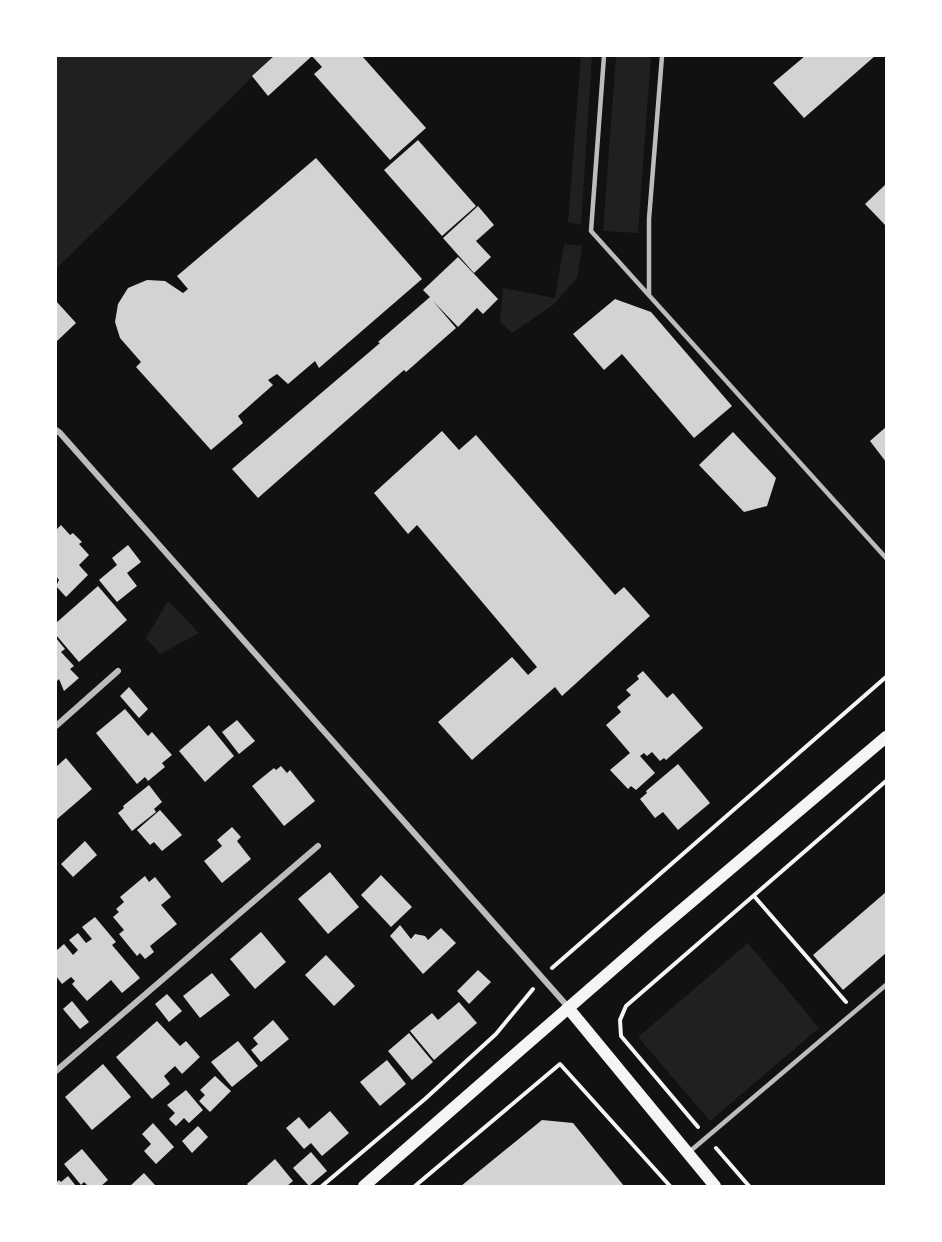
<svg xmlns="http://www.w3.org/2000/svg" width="942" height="1242" viewBox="0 0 942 1242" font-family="'Source Sans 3',sans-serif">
  <rect width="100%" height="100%" fill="#111"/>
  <path fill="#202020" d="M56 56H274L56 269Z
    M581 56H592L581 225 568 222Z
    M616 56H651L638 233 603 231Z
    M564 244 582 246 577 278 553 305 512 333 500 322 503 288 555 298Z
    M168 601 199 633 160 654 146 638Z
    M748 943 819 1028 710 1121 638 1037Z"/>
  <path fill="#d3d3d3" d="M274 56H362L426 128 390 160 314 74 322 67 312 56 268 96 252 76Z
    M805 56H875L804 118 773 83Z
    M418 140 476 206 442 236 384 170Z
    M316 158 422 279 319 368 315 361 288 384 277 374 268 380 273 385 238 416 243 423 211 450 136 367 141 362 120 338 115 322 118 304 128 288 147 280 165 281 183 293 188 289 177 276Z
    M886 184V226L865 204Z
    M478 206 494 225 476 241 491 257 474 273 443 238Z
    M458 257 498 299 483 314 477 308 458 327 433 301 456 328 406 372 404 370 258 498 232 469 380 343 378 342 430 297 423 290Z
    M615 299 651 312 732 406 694 438 622 354 604 370 573 334Z
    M56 301 76 323 56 342Z
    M886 427V462L870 441Z
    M442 431 459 450 476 435 615 595 624 587 650 616 562 696 555 687 472 760 438 722 512 657 528 675 537 667 417 525 408 534 374 493Z
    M733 432 776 478 767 506 744 512 699 465Z
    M61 525 70 535 73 533 82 542 79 544 89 555 79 565 88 575 66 597 56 586 59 580 56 576V530Z
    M128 545 141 562 127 573 137 586 117 602 99 580 117 565 112 558Z
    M98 586 127 620 79 662 56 635V623Z
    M56 638 65 649 61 652 74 666 70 669 79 678 64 691 59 679 56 682Z
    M643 671 667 698 673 693 703 728 666 760 664 758 660 761 652 752 647 756 644 753 640 756 655 773 636 790 631 786 628 789 610 770 630 753 606 725 621 712 617 707 631 695 626 690 639 679 637 676Z
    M129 687 148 709 139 718 120 696Z
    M125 709 148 736 152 732 172 755 162 763 165 767 148 781 145 777 137 784 96 733Z
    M237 720 255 741 239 754 222 732Z
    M209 725 234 756 205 782 179 751Z
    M66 758 92 789 56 820V767Z
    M678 764 710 803 678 830 663 812 655 818 640 799 647 793 646 791Z
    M281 766 287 773 290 770 315 801 284 826 252 786 274 768 276 770Z
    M149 785 162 802 154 809 156 812 132 831 118 813 124 808 123 806Z
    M160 810 182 835 162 851 154 842 150 845 137 830Z
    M232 827 241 837 237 841 251 859 222 883 204 861 222 846 217 840Z
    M85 841 97 855 73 877 61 864Z
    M330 872 359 907 328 934 298 899Z
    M381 875 412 907 391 927 361 895Z
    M145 876 149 882 155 877 171 897 161 905 177 924 150 946 154 952 145 959 140 953 137 956 119 934 124 930 113 917 119 912 116 909 124 902 120 897Z
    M886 892V953L843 990 813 955Z
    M95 917 116 942 112 945 140 978 122 993 111 980 87 1001 72 984 75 981 71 977 62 984 56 976V951L64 944 73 955 78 950 69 940 78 933 86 943 92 939 82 927Z
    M400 925 411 939 415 934 425 936 428 940 441 928 456 943 423 974 390 936Z
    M261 932 286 962 255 989 230 959Z
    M326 955 355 986 334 1006 305 975Z
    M478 970 491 982 469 1004 457 991Z
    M212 973 230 995 200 1018 183 996Z
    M167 994 182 1011 169 1022 155 1004Z
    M72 1001 89 1022 80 1029 63 1009Z
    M459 1002 477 1023 434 1060 410 1031 432 1013 438 1020Z
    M273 1020 289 1039 261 1062 251 1050 258 1044 253 1038Z
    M157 1021 180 1046 186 1041 200 1057 182 1074 175 1066 164 1076 170 1084 152 1099 116 1057Z
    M409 1033 433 1062 412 1080 388 1051Z
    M238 1041 258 1066 232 1087 211 1062Z
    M387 1060 406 1084 380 1106 360 1082Z
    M103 1064 131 1097 92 1130 65 1097Z
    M215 1076 231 1091 210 1112 199 1101 205 1095 200 1090Z
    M186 1090 203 1110 189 1123 184 1118 176 1126 169 1119 175 1113 167 1105Z
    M330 1111 349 1133 322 1156 311 1143 304 1149 286 1128 299 1117 309 1129Z
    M542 1120 573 1123 624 1186H461Z
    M153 1123 174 1147 156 1164 144 1151 151 1144 142 1134Z
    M198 1126 208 1137 192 1153 182 1141Z
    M82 1149 108 1180 101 1186H88L84 1182 81 1185 64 1164Z
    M311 1152 327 1171 309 1186 293 1168Z
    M275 1159 293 1181 287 1186H249L247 1184Z
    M144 1173 155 1185 154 1186H130Z
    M68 1176 76 1186H56V1183L59 1180 61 1182Z"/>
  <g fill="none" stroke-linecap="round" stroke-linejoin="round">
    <path stroke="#f5f5f5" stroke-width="4" d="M754 896 846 1002
      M552 968 886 677
      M698 1127 621 1036 620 1020 626 1006 886 781
      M716 1148 749 1186
      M322 1186 425 1099 496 1034 533 989
      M415 1186 560 1064 670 1186"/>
    <path stroke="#bcbcbc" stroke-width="4.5" d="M604 56 591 231 886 558
      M649 294V219L662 56
      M688 1153 886 985"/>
    <path stroke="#bcbcbc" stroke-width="6" d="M56 430 60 433 569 1008
      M56 726 118 671
      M56 1071 318 846"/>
    <path stroke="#f5f5f5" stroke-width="12" d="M569 1009 715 1186
      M364 1186 651 936 886 737"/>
  </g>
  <rect width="942" height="1242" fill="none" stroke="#ffffff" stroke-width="114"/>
</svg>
